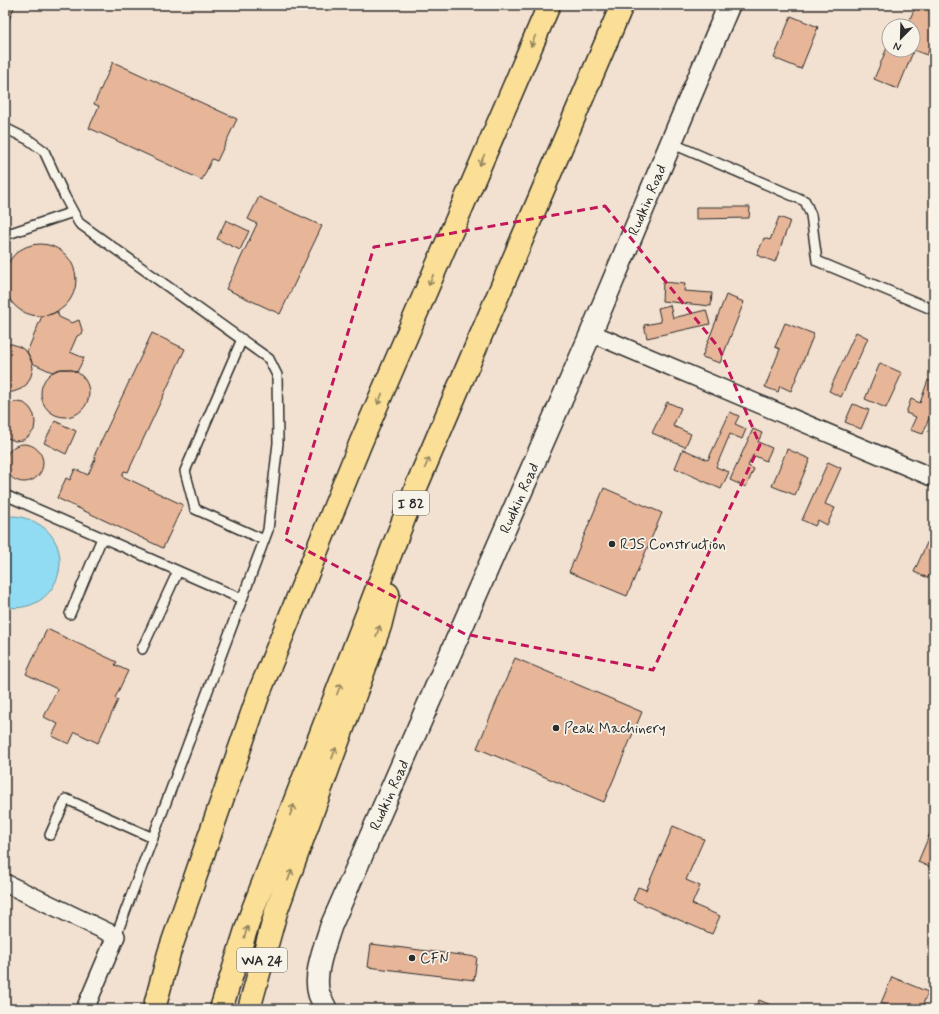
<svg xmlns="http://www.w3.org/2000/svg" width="939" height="1014" viewBox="0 0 939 1014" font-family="Mynerve,sans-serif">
  <rect width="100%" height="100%" fill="#f2e1d0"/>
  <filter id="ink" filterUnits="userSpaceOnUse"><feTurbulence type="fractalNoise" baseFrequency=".025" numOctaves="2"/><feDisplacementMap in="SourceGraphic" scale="8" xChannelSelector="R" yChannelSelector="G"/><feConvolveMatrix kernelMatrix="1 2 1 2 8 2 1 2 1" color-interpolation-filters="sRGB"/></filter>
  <g filter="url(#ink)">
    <path fill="#91dcf2" stroke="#6895a2" d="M15 516C85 526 67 617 5 607V517Z"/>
    <path fill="#e7b699" stroke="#2b2b2b" d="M5 5H15L8 22 5 20Z
      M916 5 934 6V37L927 55 913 50V26H907Z
      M791 16 818 27 801 69 774 58Z
      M889 43V50H909L913 52 898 89 874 79Z
      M113 62 237 119 217 161 212 159 202 180 89 128 99 106 94 104Z
      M259 197 322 226 280 314 226 289 257 224 248 219Z
      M696 207H750L749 218 696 219Z
      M779 217 790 221 775 262 757 255 764 238 770 240Z
      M226 220 249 231 240 250 217 239Z
      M4 280a36 36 0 1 1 72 0a36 36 0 1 1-72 0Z
      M663 282 685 284 684 291 712 293 711 306 662 301Z
      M726 295 744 302 720 363 702 357Z
      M670 305 673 318 706 310 710 324 647 338 644 325 661 322 658 308Z
      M57 311 59 317 72 323 79 320 83 333 77 336 70 352 84 358 77 372 69 369H60L52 372 32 363 27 352 42 316 52 314Z
      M785 323 814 334 791 391 780 386 778 392 765 387 780 349 775 347Z
      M856 332 868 338 841 397 829 391Z
      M152 333 185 349 128 472 124 471 122 476 183 505 163 548 57 498 66 478 70 480 75 469 88 475 96 457 94 456Z
      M5 344H12L20 347 27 352 31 359 33 368 31 376 27 384 21 389 13 392H5Z
      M880 363 902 373 886 408 865 399Z
      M41 393a24 24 0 1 1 48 0a24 24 0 1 1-48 0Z
      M928 380 934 383V405L923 434 910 430 916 417 906 413 911 399 920 403Z
      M17 402 24 403 30 408 34 415 35 422 34 430 29 436 23 440 15 441 5 437V405L9 403Z
      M667 402 681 408 673 426 691 434 685 447 652 433Z
      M853 404 869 410 861 429 845 422Z
      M730 412 739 416 735 424 746 429 742 439 730 434 716 467 729 472 721 489 675 468 683 449 708 460Z
      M55 421 76 431 66 454 44 443Z
      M753 429 762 433 758 442 772 448 766 461 753 455 748 466 754 469 746 487 730 480Z
      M5 463a19 19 0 1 1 38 0a19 19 0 1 1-38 0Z
      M787 449 810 459 795 495 772 486Z
      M828 462 841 468 825 504 835 508 827 525 818 520 815 526 802 520Z
      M604 488 662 513 627 596 569 572Z
      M934 527V563L928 578 914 572Z
      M47 629 117 662 115 665 128 671 115 698 118 700 98 743 75 732 69 744 52 736 58 724 44 717 57 689 26 674Z
      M515 658 642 712 604 802 477 748Z
      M934 824V869L918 862Z
      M673 826 704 839 686 880 700 886 692 904 720 916 712 934 633 900 638 887 646 890Z
      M371 944 477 957 474 980 368 967Z
      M892 977 928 992 921 1009H894L881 1003Z
      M759 1000 778 1008 777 1009H755Z"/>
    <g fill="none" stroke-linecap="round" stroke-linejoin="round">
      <g stroke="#2b2b2b" stroke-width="12">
        <path id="service" d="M5 128 29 140 44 151 65 197 79 223 269 359 277 375 278 443 268 530 116 936
          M671 143 805 201 811 215 817 261 934 310
          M5 235 73 212
          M242 339 185 471 195 509 264 540
          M5 495 242 599
          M70 614 102 538
          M142 649 178 571
          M50 835 66 799 153 838"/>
      </g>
      <g stroke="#2b2b2b" stroke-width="20">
        <path id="minor" d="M591 333 934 478
          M5 883 116 936 85 1009"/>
      </g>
      <g stroke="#2b2b2b" stroke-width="24">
        <path id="tertiary" d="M326 1009C324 1004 321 999 319 994 313 974 325 945 331 926L591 333 729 5"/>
      </g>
      <g stroke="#2b2b2b" stroke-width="25">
        <path id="motorway" d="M154 1009 169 953 259 693 361 442 549 5
          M221 1009 250 917 417 485 622 5
          M249 1009 276 912 380 626 388 594"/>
      </g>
      <use href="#service" stroke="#f7f3e8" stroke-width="9"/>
      <use href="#minor" stroke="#f7f3e8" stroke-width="17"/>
      <use href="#tertiary" stroke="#f7f3e8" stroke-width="21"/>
      <use href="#motorway" stroke="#fbdf96" stroke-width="22"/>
    </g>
    <defs><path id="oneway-shaft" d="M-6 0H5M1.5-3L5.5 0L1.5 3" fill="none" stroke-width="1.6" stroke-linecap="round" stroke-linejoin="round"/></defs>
    <g stroke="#938560">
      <use href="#oneway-shaft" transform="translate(533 41) rotate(113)"/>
      <use href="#oneway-shaft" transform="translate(482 160) rotate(113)"/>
      <use href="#oneway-shaft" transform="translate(431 280) rotate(113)"/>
      <use href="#oneway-shaft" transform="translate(380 399) rotate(113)"/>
      <use href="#oneway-shaft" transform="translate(427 463) rotate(-67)"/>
      <use href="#oneway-shaft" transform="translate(378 631) rotate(-71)"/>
      <use href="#oneway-shaft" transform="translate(339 689) rotate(-69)"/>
      <use href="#oneway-shaft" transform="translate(334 753) rotate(-70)"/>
      <use href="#oneway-shaft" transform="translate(292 810) rotate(-69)"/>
      <use href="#oneway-shaft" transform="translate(290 875) rotate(-70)"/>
      <use href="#oneway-shaft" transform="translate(246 932) rotate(-73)"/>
    </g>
  </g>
  <path fill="none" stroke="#c2185b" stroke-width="3" stroke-dasharray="8 5" stroke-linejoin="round" d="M605 206 719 348 760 445 653 670 465 634 285 539 374 247Z"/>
  <g fill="#2b2b2b" stroke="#f7f3e8" stroke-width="1.5">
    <circle cx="612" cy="544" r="4"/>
    <circle cx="556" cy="728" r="4"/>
    <circle cx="412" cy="958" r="4"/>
  </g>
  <g text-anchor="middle" stroke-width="3.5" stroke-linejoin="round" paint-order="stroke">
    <g fill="#f7f3e8" stroke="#686764" stroke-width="1">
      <rect x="393" y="491" width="36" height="24" rx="3"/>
      <rect x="237" y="948" width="50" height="24" rx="3"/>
    </g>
    <g font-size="14" font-weight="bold" fill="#2b2b2b">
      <text x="411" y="508">I 82</text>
      <text x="262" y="965">WA 24</text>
    </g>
    <g font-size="15" fill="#2b2b2b" stroke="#f7f3e8">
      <text transform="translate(647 200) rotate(-67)" y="5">Rudkin Road</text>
      <text transform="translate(519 498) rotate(-66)" y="5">Rudkin Road</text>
      <text transform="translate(389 795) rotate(-66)" y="5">Rudkin Road</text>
    </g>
    <g font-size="15" fill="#2b2b2b" stroke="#f7f3e8" text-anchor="start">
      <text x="620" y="549">RJS Construction</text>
      <text x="564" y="733">Peak Machinery</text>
      <text x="420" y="963">CFN</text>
    </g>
  </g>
  <rect width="939" height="1014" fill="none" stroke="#f7f3e8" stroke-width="20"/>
  <rect x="10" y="10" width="919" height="994" fill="none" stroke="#2b2b2b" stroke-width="1.5" filter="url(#ink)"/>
  <g transform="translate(901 38) rotate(203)"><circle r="19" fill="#f7f3e8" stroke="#a5a39c"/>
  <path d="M0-3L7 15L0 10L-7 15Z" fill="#2b2b2b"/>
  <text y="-6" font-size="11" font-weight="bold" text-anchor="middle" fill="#2b2b2b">N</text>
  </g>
</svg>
